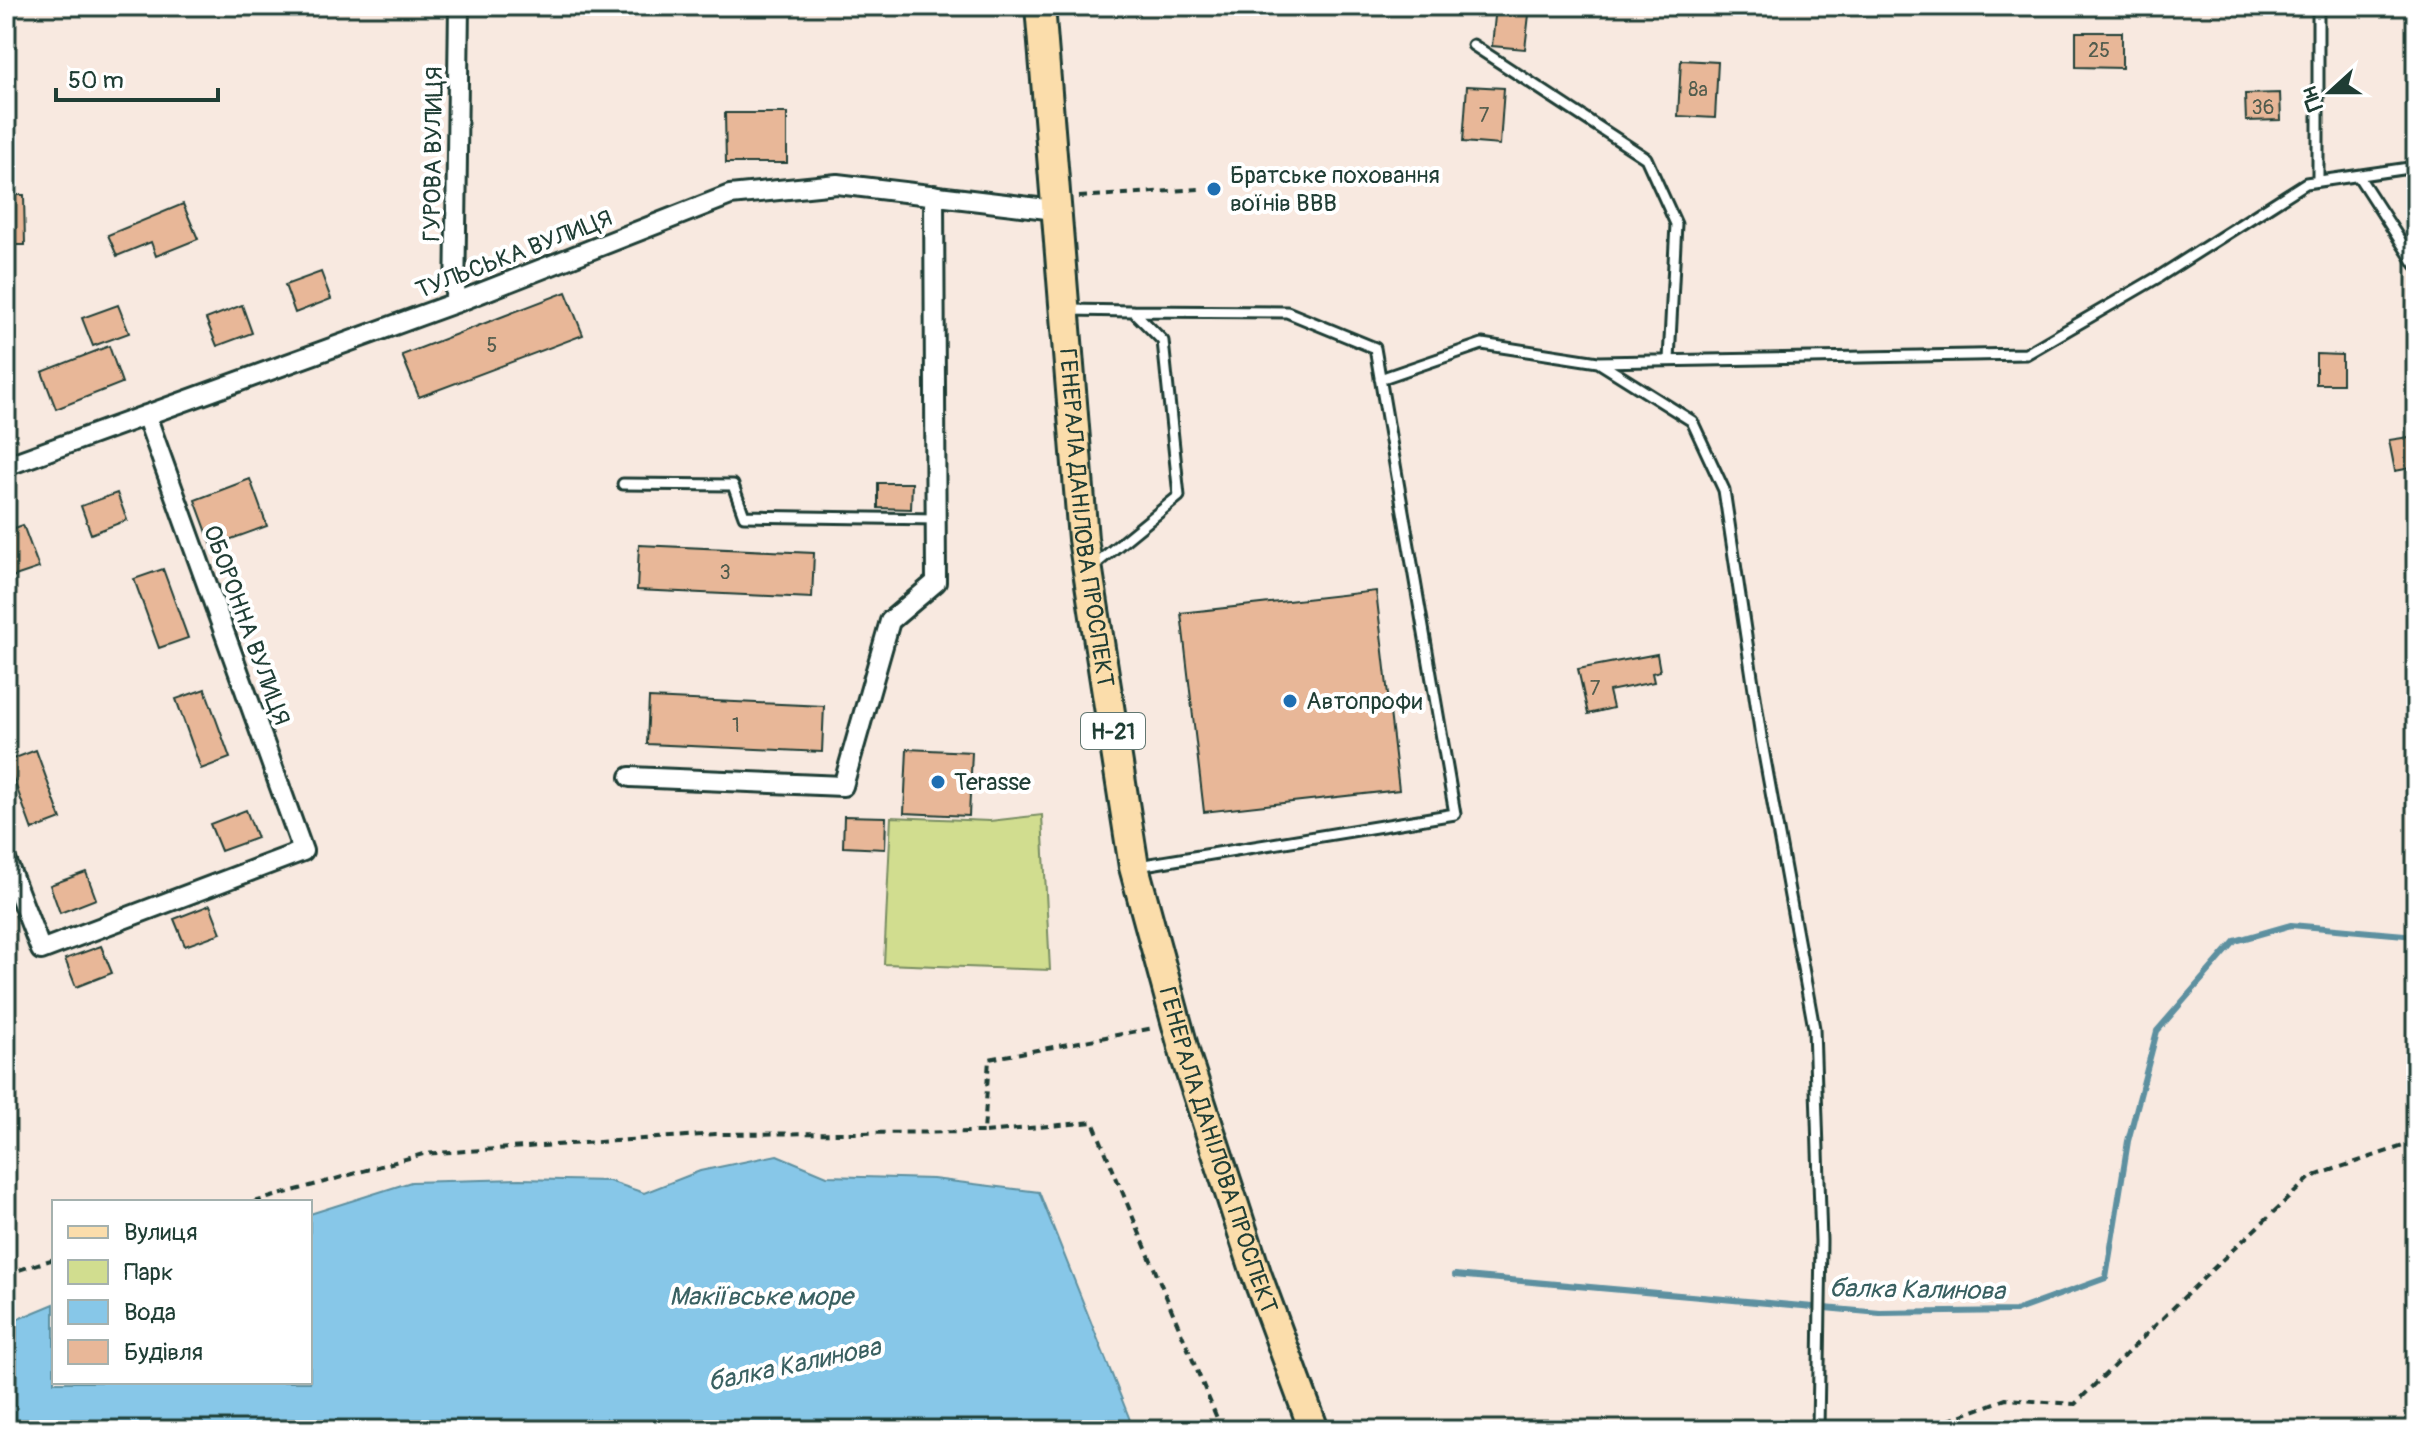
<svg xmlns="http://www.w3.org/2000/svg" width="2422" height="1436" viewBox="0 0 2422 1436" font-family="Pangolin,sans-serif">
  <rect width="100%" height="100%" fill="#f8e9e0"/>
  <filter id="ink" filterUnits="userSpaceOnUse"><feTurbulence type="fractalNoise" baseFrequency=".0125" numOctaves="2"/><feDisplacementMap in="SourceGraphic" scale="16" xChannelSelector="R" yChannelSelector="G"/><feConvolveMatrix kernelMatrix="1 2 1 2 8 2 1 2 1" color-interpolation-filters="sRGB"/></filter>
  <g filter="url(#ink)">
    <path fill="#d1dd8f" stroke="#788d62" stroke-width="2" d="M1042 815 1050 970 884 964 891 817 990 821Z"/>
    <path fill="#87c7e8" stroke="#5d90a0" stroke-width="2" d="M777 1155 827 1176 933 1179 1039 1192 1134 1430H6V1324L54 1304V1382H310V1214L411 1182 519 1179 609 1181 644 1193 700 1171Z"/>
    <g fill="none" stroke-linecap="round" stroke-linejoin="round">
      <path stroke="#5d90a0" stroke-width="6" d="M1455 1275 1880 1313 2015 1311 2106 1278 2128 1141 2157 1031 2235 941 2291 925 2416 936"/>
    </g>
    <path fill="#e8b798" stroke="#1f3d34" stroke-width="2" d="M1496 6H1530L1525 49 1492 46Z
      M2076 32H2122V68L2076 67Z
      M1681 60 1718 62 1715 118 1678 116Z
      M1467 86 1504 88 1500 145 1463 142Z
      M2280 93 2281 120 2246 121 2245 94Z
      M725 113H787V163H726Z
      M6 195H24L25 245H6Z
      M183 204 198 239 156 256 151 242 117 256 108 235Z
      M321 272 331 299 295 313 285 285Z
      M566 292 583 335 419 397 402 355Z
      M118 305 129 333 93 346 82 318Z
      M242 305 252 333 217 346 206 319Z
      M109 346 122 383 56 409 42 372Z
      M2316 354 2342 355V384H2316Z
      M2416 436V467L2395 471 2389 440Z
      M250 479 267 526 212 546 195 500Z
      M878 483H912L911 509 878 508Z
      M117 493 127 520 91 534 81 506Z
      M23 525 39 568 6 579V531Z
      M639 545 814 553 812 598 637 590Z
      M163 569 188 638 159 648 134 579Z
      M1376 591 1399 790 1204 812 1181 613Z
      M1657 654 1660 671 1652 673 1654 682 1609 691 1613 708 1588 714 1578 669Z
      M205 689 230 758 201 769 176 699Z
      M649 698 824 706 822 752 647 744Z
      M907 749 972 752 969 816 904 813Z
      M36 750 61 819 32 830 7 761Z
      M246 810 257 838 221 851 210 824Z
      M844 816 886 817 885 849 843 847Z
      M86 872 96 899 60 913 50 885Z
      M210 905 221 933 185 946 174 919Z
      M101 946 112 973 76 987 65 959Z"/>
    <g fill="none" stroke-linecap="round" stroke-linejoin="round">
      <g stroke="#1f3d34" stroke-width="15">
        <path id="lane" d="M1473 45 1646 158 1676 224 1669 360
          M2359 177 2416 265
          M2318 181V6
          M1068 310 1133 311 1163 341 1179 496 1093 566
          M1133 311 1287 312 1375 348 1455 814 1138 866
          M1598 362 1692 421 1724 490 1762 743 1814 1028 1821 1241 1818 1430
          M1380 379 1482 344 1598 362 2026 354 2160 276 2306 183 2416 167
          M623 484 733 485 744 516 937 519
          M2415 1337 2416 1339"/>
      </g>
      <g stroke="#1f3d34" stroke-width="24">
        <path id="street" d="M455 303 459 6
          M6 466 455 303 730 195 837 184 1055 210
          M630 777 843 786 890 621 936 582 934 195
          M6 860 41 950 303 851 146 415"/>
      </g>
      <g stroke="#1f3d34" stroke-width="34">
        <g id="primary">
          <path id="s1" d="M1040 6 1083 539 1134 867 1186 1058 1257 1276 1314 1430"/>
        </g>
      </g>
      <path stroke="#1f3d34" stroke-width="4" stroke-dasharray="8 6" stroke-linecap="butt" d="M1079 197 1200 189
        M985 1132 1093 1122 1222 1430
        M254 1202 423 1154 716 1134 984 1132 989 1059 1154 1028
        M6 1274 54 1259
        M1922 1430 2006 1399 2075 1404 2221 1261 2311 1177 2412 1143 2416 1145"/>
      <use href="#lane" stroke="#fff" stroke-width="9"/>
      <use href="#street" stroke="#fff" stroke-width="18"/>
      <use href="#primary" stroke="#fbddab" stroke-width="28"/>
    </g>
  </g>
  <g fill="#1f6fb2" stroke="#fff" stroke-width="3">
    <circle cx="1214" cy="189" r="8"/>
    <circle cx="1290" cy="701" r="8"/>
    <circle cx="938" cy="782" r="8"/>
  </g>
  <g text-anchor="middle" stroke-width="8" stroke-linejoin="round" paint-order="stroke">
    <g font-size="20" fill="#515c4d">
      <text x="2099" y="57">25</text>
      <text x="1698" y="96">8а</text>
      <text x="2263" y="114">36</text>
      <text x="1484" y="122">7</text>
      <text x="492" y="352">5</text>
      <text x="725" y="579">3</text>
      <text x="1595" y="695">7</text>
      <text x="736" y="732">1</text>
    </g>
    <rect fill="#fff" stroke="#627771" stroke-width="2" x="1081" y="713" width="64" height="36" rx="6"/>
    <g font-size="22" font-weight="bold" fill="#1f3d34">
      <text x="1113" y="739">Н-21</text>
    </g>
    <g font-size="24" fill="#1f3d34" stroke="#fff">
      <text transform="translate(433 154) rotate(-89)" y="8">ГУРОВА ВУЛИЦЯ</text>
      <text transform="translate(514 254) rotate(-21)" y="8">ТУЛЬСЬКА ВУЛИЦЯ</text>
      <text dy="8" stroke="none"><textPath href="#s1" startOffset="514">ГЕНЕРАЛА ДАНІЛОВА ПРОСПЕКТ</textPath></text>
      <text transform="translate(247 625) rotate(70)" y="8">ОБОРОННА ВУЛИЦЯ</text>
      <text dy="8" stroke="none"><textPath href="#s1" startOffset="1162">ГЕНЕРАЛА ДАНІЛОВА ПРОСПЕКТ</textPath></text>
    </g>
    <g font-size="24" fill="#1f3d34" stroke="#fff" text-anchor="start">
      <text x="1230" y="183">Братське поховання<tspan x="1230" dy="28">воїнів ВВВ</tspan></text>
      <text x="1306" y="709">Автопрофи</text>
      <text x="954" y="790">Terasse</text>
    </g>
    <g font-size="26" font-style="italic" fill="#396061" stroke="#fff">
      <text transform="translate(1917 1289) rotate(1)" y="9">балка Калинова</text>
      <text x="761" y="1305">Макіївське море</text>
      <text transform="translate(794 1364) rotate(-12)" y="9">балка Калинова</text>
    </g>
  </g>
  <rect width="2422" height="1436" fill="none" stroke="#fff" stroke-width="32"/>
  <rect x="16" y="16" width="2390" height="1404" fill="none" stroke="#1f3d34" stroke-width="3" filter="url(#ink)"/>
  <rect x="52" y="1200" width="260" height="184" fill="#ffffff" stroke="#a5b1ae" stroke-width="2"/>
  <rect x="68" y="1226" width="40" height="12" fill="#fbddab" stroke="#a5b1ae" stroke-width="2"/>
  <text x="124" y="1240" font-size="24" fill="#1f3d34">Вулиця</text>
  <rect x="68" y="1260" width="40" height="24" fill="#d1dd8f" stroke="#a5b1ae" stroke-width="2"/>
  <text x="124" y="1280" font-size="24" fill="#1f3d34">Парк</text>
  <rect x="68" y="1300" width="40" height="24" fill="#87c7e8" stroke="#a5b1ae" stroke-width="2"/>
  <text x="124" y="1320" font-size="24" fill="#1f3d34">Вода</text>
  <rect x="68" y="1340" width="40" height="24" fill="#e8b798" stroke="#a5b1ae" stroke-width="2"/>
  <text x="124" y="1360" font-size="24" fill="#1f3d34">Будівля</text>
  <g transform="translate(2330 92) rotate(249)" stroke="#ffffff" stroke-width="6" paint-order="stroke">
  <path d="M0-6L14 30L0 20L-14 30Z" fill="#1f3d34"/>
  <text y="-12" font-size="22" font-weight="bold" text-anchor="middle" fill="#1f3d34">Пн</text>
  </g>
  <path d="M56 88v12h162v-12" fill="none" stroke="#1f3d34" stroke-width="4"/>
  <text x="68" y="88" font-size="24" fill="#1f3d34" stroke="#ffffff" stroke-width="6" paint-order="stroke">50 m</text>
</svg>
